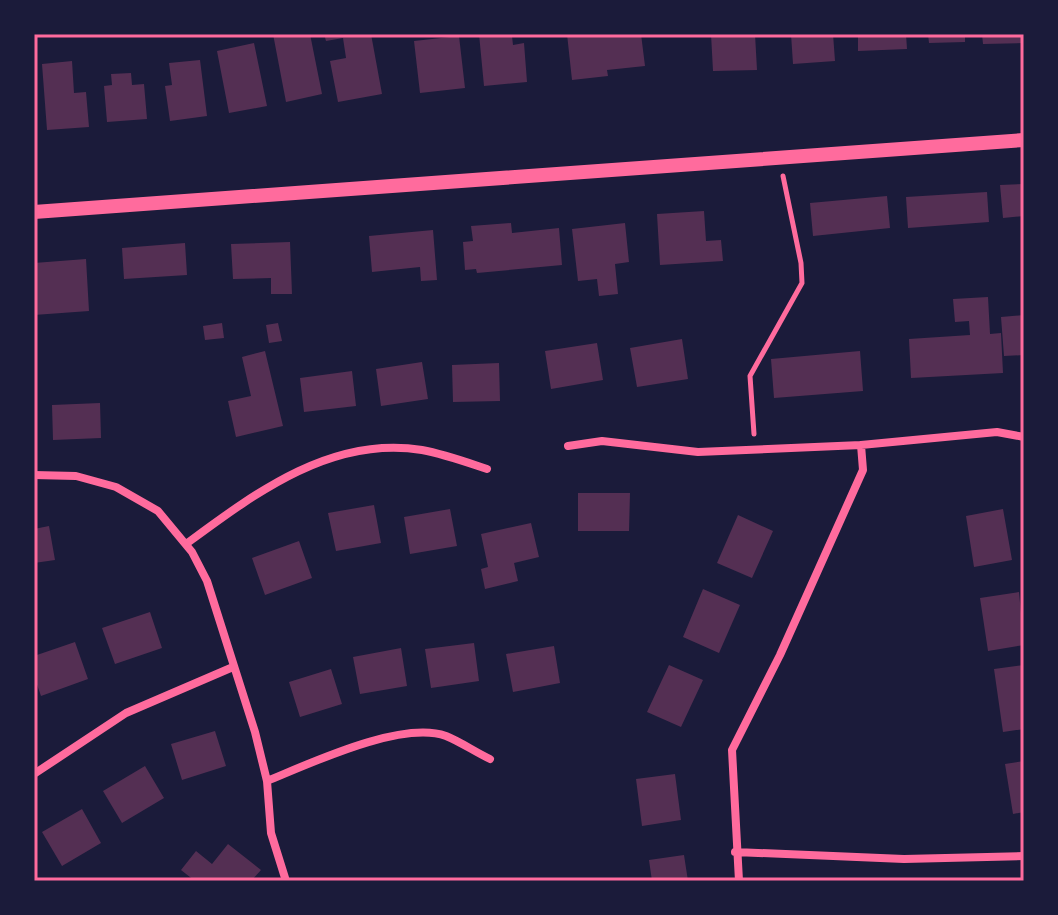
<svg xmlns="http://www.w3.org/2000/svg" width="1058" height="915" viewBox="0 0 1058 915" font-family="'DejaVu Sans',sans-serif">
  <rect width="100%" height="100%" fill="#1b1b3a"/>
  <path fill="#542f53" d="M273 34H310L322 94 286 102Z
    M324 34H371L382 94 338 102 330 61 346 58 343 38 326 41Z
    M479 34 512 36 513 45 524 43 527 82 484 86Z
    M567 34H641L645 66 607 70 608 76 572 80Z
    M711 34H755L757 70 713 71Z
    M791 34H833L835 61 793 64Z
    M858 34H906L907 49 858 51Z
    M928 34H965V42L929 43Z
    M982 34H1024V43L983 44Z
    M459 36 465 88 420 93 414 41Z
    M254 43 267 106 229 113 217 51Z
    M200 60 207 116 170 121 165 86 172 85 169 63Z
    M72 61 74 93 86 92 89 127 47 130 42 64Z
    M131 73 132 85 144 84 147 119 107 122 104 86 112 85 111 74Z
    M1024 184V216L1003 218 1000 185Z
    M987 192 989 222 908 228 906 197Z
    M887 196 890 228 813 236 810 203Z
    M704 211 706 241 721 240 723 261 660 265 657 214Z
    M511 223 512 233 559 228 562 265 477 273 476 269 465 270 463 242 473 241 471 226Z
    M625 223 629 262 615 264 618 294 599 296 597 279 578 281 572 229Z
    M433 230 437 280 421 281 420 267 372 272 369 236Z
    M290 242 292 294H271V278L233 279 231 244Z
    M185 243 187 275 124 279 122 248Z
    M86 259 89 311 34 315V263Z
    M988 297 990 334 1001 333 1003 373 911 378 909 339 970 335 969 321 955 322 953 299Z
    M1024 315V355L1004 356 1001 317Z
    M222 323 224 338 205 340 203 326Z
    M278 323 282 341 269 343 266 325Z
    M682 339 688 379 637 387 630 348Z
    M597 343 603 380 551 389 545 351Z
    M265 351 283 426 236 437 228 401 251 396 242 357Z
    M860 351 863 391 774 398 771 359Z
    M422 362 428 399 381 406 376 369Z
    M499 363 500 401 453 402 452 365Z
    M352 371 356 406 304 412 300 378Z
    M100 403 101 438 53 440 52 405Z
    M578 493H630L629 531H578Z
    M374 505 381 543 336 551 328 513Z
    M450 509 457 546 410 554 404 517Z
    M1003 509 1012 560 974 567 966 516Z
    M738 515 773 531 752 578 717 563Z
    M531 523 539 557 514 563 518 581 485 589 481 569 488 567 481 534Z
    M49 526 55 560 34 563V529Z
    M299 541 312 578 265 595 252 558Z
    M703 589 740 605 719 653 683 637Z
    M1019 592 1024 645 988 651 980 598Z
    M150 612 162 648 115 664 102 628Z
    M75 642 88 679 41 696 34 676V656Z
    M474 643 479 681 431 688 425 649Z
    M554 646 560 683 513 692 506 654Z
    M401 648 407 686 360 694 353 657Z
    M669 665 703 680 681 727 647 712Z
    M1024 665V729L1003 732 994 669Z
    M331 669 342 704 300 717 289 682Z
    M215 731 226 766 182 780 171 744Z
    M1024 761V812L1013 814 1005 764Z
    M145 766 164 798 122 823 103 791Z
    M675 774 681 820 642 826 636 779Z
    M82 809 101 843 62 866 42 832Z
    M228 844 261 870 251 881H195L181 870 196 851 212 864Z
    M684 855 688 881H652L649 860Z"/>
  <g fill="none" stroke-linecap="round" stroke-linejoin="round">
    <path stroke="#ff6b9d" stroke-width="5" d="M754 434 750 376 802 283 801 263 783 176"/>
    <path stroke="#ff6b9d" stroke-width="8" d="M861 445 997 432 1024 437
      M568 446 602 441 698 452 861 445 863 470 780 655 732 750 739 881
      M34 475 76 476 116 487 158 511 192 552 207 581 255 732 267 781 271 833 286 881
      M186 544C254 494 331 435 422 450 444 454 466 462 487 469
      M34 774 126 713 233 667
      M267 781C309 764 401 720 446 736 461 742 475 752 490 759
      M735 852 904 859 1024 856"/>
    <path stroke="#ff6b9d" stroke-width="14" d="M34 212 1024 140"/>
  </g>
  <rect width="1058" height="915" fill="none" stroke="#1b1b3a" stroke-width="72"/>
  <rect x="36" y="36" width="986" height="843" fill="none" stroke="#ff6b9d" stroke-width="3"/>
</svg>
